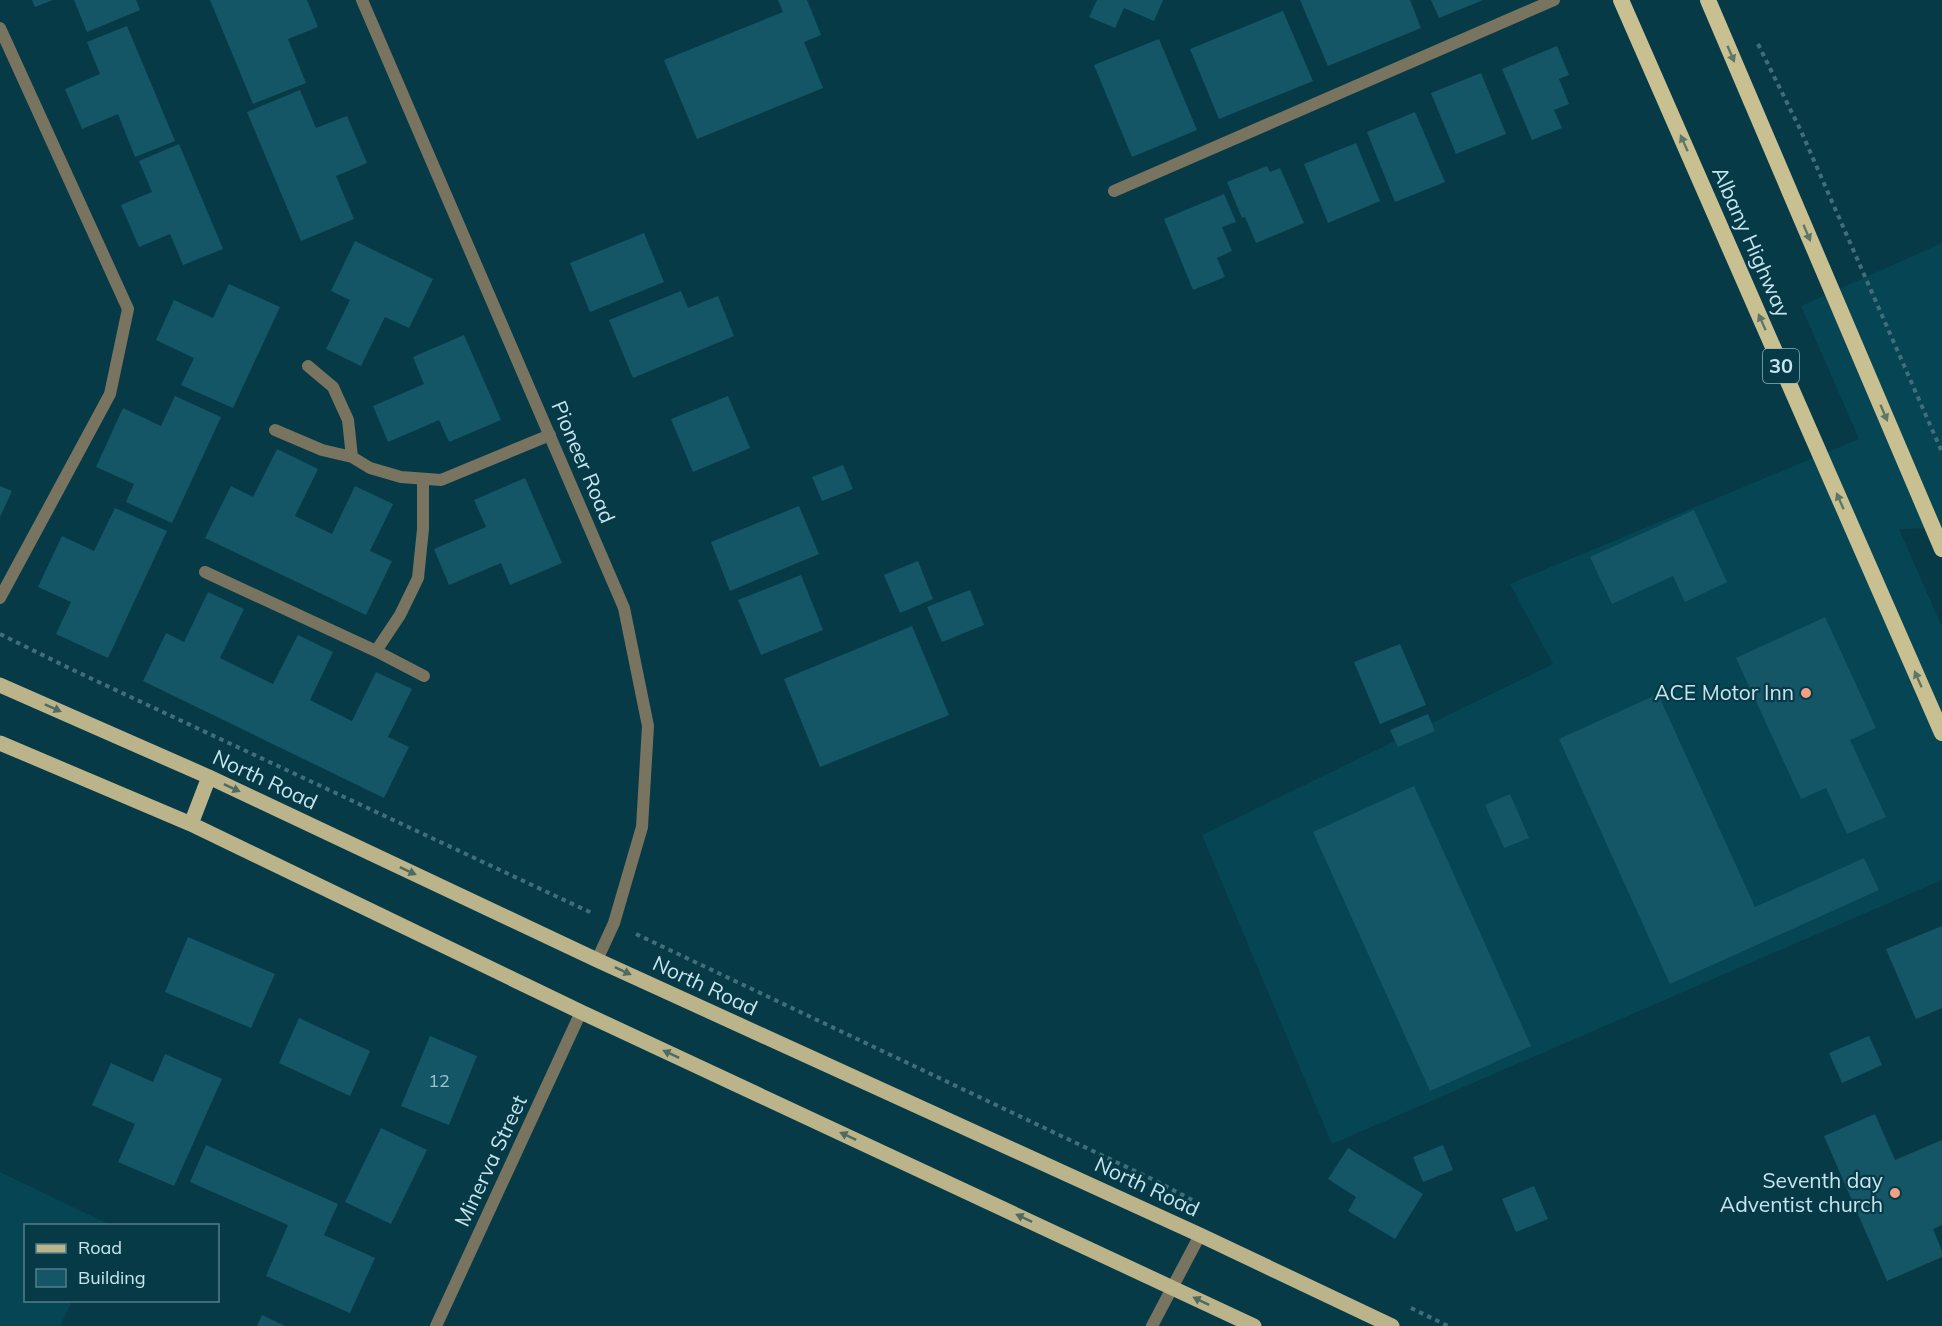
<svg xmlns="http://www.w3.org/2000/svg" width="1942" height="1326" viewBox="0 0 1942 1326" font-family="Mulish,sans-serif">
  <rect width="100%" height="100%" fill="#073a47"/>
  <path fill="#064554" d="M1942 243V528L1899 529 1942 627V880L1332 1144 1202 835 1553 664 1510 584 1859 439 1801 306Z
    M0 1172 108 1224 107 1226H26V1300L72 1301 60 1326H0Z"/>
  <path fill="#145666" d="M32 0H53L35 7Z
    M74 0H136L140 10 87 32Z
    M210 0H307L318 27 288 39 306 83 253 104Z
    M778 0H807L821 35 804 42 823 88 697 139 664 60 783 12Z
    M1097 0H1163L1154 21 1124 8 1115 28 1089 17Z
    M1300 0H1410L1421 28 1328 66Z
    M1431 0H1483L1439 18Z
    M1283 11 1313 81 1219 119 1190 49Z
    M127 26 175 141 135 157 118 114 82 129 65 89 100 74 87 42Z
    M1159 39 1197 130 1132 157 1094 65Z
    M1557 46 1569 75 1559 79 1569 104 1554 110 1562 128 1532 140 1502 69Z
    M1481 73 1506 134 1456 154 1431 93Z
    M300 90 316 128 347 116 367 163 336 176 354 219 301 241 247 112Z
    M1415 112 1445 182 1395 202 1367 132Z
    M1356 143 1380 201 1328 223 1304 164Z
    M179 144 223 249 183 265 170 234 139 247 121 205 152 192 139 161Z
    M1267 166 1270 172 1280 168 1304 223 1256 243 1245 217 1242 218 1227 182Z
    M1224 194 1236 222 1222 227 1232 251 1217 258 1225 277 1193 290 1164 219Z
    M644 233 664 282 590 312 570 263Z
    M355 241 433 279 409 328 385 317 361 366 326 349 350 300 331 291Z
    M229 284 280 307 233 408 181 385 194 358 156 340 174 300 213 318Z
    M681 291 688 308 718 296 734 336 633 378 609 320Z
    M464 335 501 420 449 442 439 420 388 442 373 406 424 384 413 357Z
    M175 396 221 417 172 523 126 502 134 484 96 467 123 408 161 426Z
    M728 396 750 448 693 472 671 419Z
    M277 449 318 469 295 516 332 534 355 486 393 504 370 551 392 561 366 615 205 538 231 486 253 497Z
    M843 465 853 489 822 501 812 477Z
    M525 478 562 563 510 585 501 563 449 585 434 549 486 527 474 500Z
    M0 486 12 491 0 517Z
    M799 506 819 554 730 591 711 542Z
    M115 508 167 531 108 658 56 634 71 602 38 587 62 536 94 551Z
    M1694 510 1727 582 1685 602 1673 576 1612 604 1590 557Z
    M918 561 933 599 900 613 884 575Z
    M801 575 823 630 761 655 738 600Z
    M970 590 984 625 942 642 927 607Z
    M208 592 244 609 220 658 273 684 298 635 333 652 310 700 352 721 376 672 412 689 388 737 409 747 384 798 143 681 166 633 184 642Z
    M1825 617 1876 728 1850 740 1886 817 1847 834 1826 788 1801 799 1736 658Z
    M912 626 949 715 820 767 784 679Z
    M1400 644 1426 705 1380 724 1354 662Z
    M1658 694 1755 907 1864 858 1879 890 1670 984 1559 739Z
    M1428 714 1435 731 1398 747 1390 730Z
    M1414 786 1531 1046 1430 1091 1313 832Z
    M1510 794 1529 838 1504 848 1485 805Z
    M1942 926V1008L1916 1019 1886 949Z
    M188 937 275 974 251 1028 165 992Z
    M299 1018 370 1051 350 1096 279 1063Z
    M430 1036 477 1056 449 1125 401 1106Z
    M1869 1036 1882 1065 1842 1083 1829 1053Z
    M165 1054 222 1079 174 1186 118 1162 135 1124 92 1105 111 1063 153 1082Z
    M1875 1114 1895 1160 1942 1140V1225L1933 1229 1942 1251V1257L1887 1281 1824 1136Z
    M381 1128 427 1150 391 1224 345 1202Z
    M206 1145 338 1204 324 1235 375 1258 350 1313 266 1276 288 1225 190 1182Z
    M1443 1145 1453 1170 1423 1182 1413 1157Z
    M1348 1148 1423 1194 1395 1239 1348 1211 1356 1197 1328 1179Z
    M1534 1186 1548 1219 1516 1232 1502 1199Z
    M262 1315 285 1326H257Z"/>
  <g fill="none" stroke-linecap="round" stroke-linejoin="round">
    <path stroke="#416e7a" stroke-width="4" stroke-dasharray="4.5 4.5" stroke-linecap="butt" d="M1758 44 1801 131 1942 452
      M0 634 73 670 594 914
      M636 934 1154 1180 1194 1201
      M1411 1308 1448 1326"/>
    <path stroke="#787460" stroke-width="12" d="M1114 191 1554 0
      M308 366 333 387 348 420 352 457 370 468 401 477 441 480 550 435
      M275 430 322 450 352 457
      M205 572 376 651 424 676
      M376 651 400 615 418 578 423 529V479"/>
    <path stroke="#787460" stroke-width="12" d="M362 0 624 608 648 726 642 827 614 923 597 960
      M0 28 128 309 110 394 0 598
      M436 1326 581 1012
      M1152 1326 1200 1235"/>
    <path stroke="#bbb389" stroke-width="15" d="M0 685 209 777 597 960 1200 1235 1392 1326
      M0 743 191 824 581 1012 1254 1326
      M191 824 209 777"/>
    <path stroke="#c8c091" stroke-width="16" d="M1621 0 1942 733
      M1708 0 1942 549"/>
  </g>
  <defs><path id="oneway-solid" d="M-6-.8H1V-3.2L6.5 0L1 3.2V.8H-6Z" transform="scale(1.5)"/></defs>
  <g fill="#5e7668">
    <use href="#oneway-solid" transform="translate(1731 54) rotate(67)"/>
    <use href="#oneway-solid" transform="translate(1684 143) rotate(-114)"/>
    <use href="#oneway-solid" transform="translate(1807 233) rotate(67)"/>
    <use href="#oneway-solid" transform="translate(1762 322) rotate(-114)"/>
    <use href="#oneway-solid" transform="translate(1884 413) rotate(67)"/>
    <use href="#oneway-solid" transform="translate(1840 501) rotate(-114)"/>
    <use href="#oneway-solid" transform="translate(1918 679) rotate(-114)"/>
  </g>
  <g fill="#4f6a61">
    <use href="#oneway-solid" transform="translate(53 708) rotate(24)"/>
    <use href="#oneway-solid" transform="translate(232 788) rotate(25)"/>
    <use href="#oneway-solid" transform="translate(408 871) rotate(25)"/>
    <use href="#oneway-solid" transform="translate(623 971) rotate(25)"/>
    <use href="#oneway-solid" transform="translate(671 1054) rotate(-155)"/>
    <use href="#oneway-solid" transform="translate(848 1136) rotate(-155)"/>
    <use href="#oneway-solid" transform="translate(1024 1218) rotate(-155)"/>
    <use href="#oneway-solid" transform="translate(1201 1301) rotate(-154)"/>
  </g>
  <g fill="#f39f83" stroke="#073a47" stroke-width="2">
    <circle cx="1806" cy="693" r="6"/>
    <circle cx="1895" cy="1193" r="6"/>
  </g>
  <g text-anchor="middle" stroke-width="4.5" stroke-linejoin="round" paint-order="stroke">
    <g font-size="18" fill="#9ac1cc">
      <text x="439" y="1087">12</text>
    </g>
    <rect fill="#073a47" stroke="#8db2bc" stroke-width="1.5" x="1763" y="349" width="36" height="34" rx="4.5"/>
    <g font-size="20" font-weight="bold" fill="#c7e5ee">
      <text x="1781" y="373">30</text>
    </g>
    <g font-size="21" fill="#c7e5ee" stroke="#073a47">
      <text transform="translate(1751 242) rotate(66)" y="7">Albany Highway</text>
      <text transform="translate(583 462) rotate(67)" y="7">Pioneer Road</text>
      <text transform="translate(265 780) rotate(25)" y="7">North Road</text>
      <text transform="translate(705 986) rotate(25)" y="7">North Road</text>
      <text transform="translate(491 1161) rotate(-65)" y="7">Minerva Street</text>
      <text transform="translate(1147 1187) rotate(25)" y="7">North Road</text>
    </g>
    <g font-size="21" fill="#c7e5ee" stroke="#073a47" text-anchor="end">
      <text x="1794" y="700">ACE Motor Inn</text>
      <text x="1883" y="1188">Seventh day<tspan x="1883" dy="24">Adventist church</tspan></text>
    </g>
  </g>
  <rect x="24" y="1224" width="195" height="78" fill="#073a47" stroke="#547e8a" stroke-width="1.5"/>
  <rect x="36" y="1244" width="30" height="9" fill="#bbb389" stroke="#547e8a" stroke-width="1.5"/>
  <text x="78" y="1254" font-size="18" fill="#c7e5ee">Road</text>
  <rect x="36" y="1269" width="30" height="18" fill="#145666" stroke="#547e8a" stroke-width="1.5"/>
  <text x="78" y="1284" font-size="18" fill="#c7e5ee">Building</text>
</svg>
